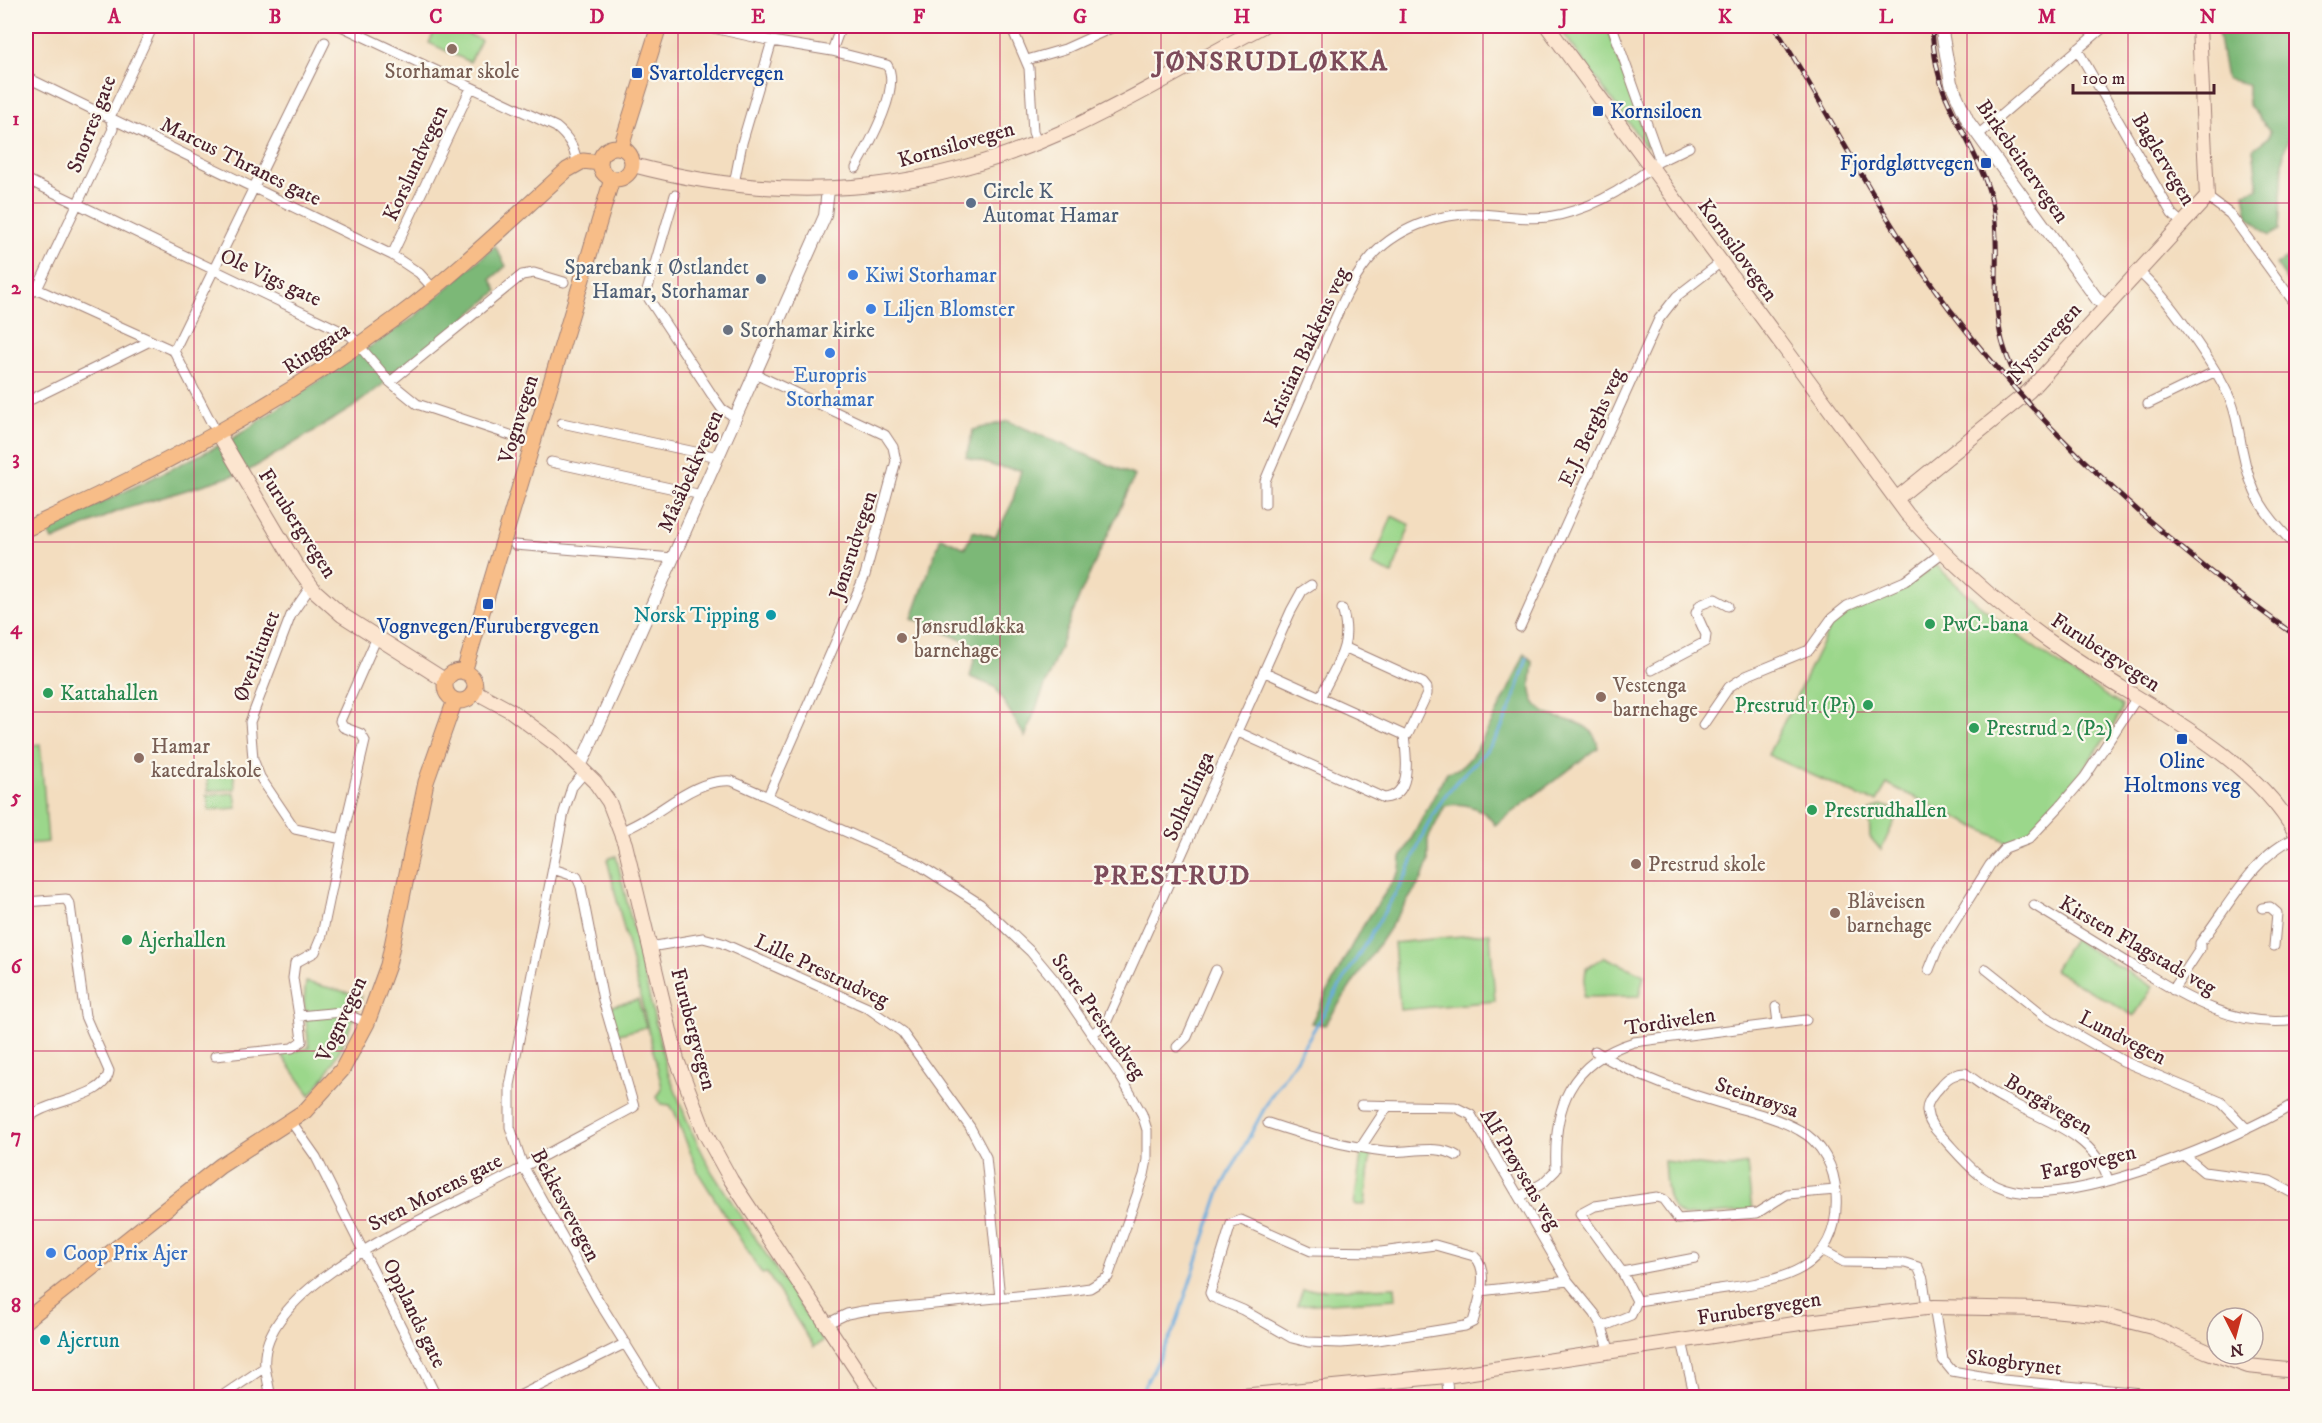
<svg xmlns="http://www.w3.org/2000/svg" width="2322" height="1423" viewBox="0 0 2322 1423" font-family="'IM FELL DW Pica',serif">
  <rect width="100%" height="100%" fill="#fbf7ec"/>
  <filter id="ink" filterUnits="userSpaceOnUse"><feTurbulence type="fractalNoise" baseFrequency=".0167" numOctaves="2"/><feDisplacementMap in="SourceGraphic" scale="12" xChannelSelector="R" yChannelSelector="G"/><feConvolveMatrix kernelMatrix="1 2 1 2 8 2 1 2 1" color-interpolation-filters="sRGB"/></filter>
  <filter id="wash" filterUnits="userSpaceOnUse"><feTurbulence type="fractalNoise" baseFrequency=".008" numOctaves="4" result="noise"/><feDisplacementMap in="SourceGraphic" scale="24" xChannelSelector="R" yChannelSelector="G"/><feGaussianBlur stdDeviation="1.35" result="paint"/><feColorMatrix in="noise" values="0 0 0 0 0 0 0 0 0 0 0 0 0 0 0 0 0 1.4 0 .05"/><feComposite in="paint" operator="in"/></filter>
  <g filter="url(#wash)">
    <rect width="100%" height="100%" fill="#f3ddbf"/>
    <path fill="#9bd78b" stroke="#727b5b" stroke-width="1.5" d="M437 26H451L481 40 470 62 429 43Z
      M1570 26H1607L1648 144 1646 147 1561 30Z
      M1392 516 1410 525 1392 574 1372 565Z
      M1936 565C1992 621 2056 664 2122 706 2118 728 2045 821 2025 837 2020 841 2013 842 2007 842L1887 784 1877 801 1863 798 1768 755 1831 625C1862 599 1904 590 1936 565Z
      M40 744 48 842 26 844V746Z
      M234 774 235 789 208 791 207 776Z
      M235 793 237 808 209 810 207 795Z
      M1881 805 1899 811 1881 850 1870 837 1869 812Z
      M616 856 666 1067 690 1128 712 1172 823 1341 814 1347 767 1273 762 1274 699 1174 674 1111 670 1105 661 1104 657 1097 662 1089 661 1083 607 859Z
      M1490 933 1495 1001 1400 1010 1394 943Z
      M2073 939 2153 987 2134 1016 2054 970Z
      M1605 957 1644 975 1639 996 1583 997 1586 968Z
      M306 982 362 996C350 1029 334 1070 310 1095L281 1054 309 1048 304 1001Z
      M638 1000 646 1027 615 1035 607 1007Z
      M1362 1148 1371 1149 1365 1205H1354Z
      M1664 1161 1726 1168 1747 1164 1752 1211 1683 1216C1664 1207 1666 1180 1664 1161Z
      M1395 1287 1396 1299 1297 1305 1303 1290Z"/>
    <path fill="#7cb877" stroke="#636c51" stroke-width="1.5" d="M2217 26H2279L2296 45V121L2284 151 2279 230 2269 236 2248 216 2244 193 2258 189 2253 149 2269 137 2270 131 2248 104V84L2226 79Z
      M495 246 506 266 491 279 497 291 443 338 352 408 248 471 118 511 53 540 46 530 232 439 413 318Z
      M2291 256 2296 257V294L2276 264Z
      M1008 421 1135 476 1080 595 1025 737 995 687 970 677 977 647 912 618 941 537 965 548 973 531 995 537 1012 503 1021 470 997 467 966 457 973 430Z
      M1525 653 1533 663C1532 674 1528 690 1534 701 1548 728 1594 711 1598 748L1495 825C1485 808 1463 801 1445 806L1428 839V862L1422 879 1325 1025 1311 1023 1359 932 1400 871 1401 858 1447 772C1451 771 1458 770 1461 767 1480 754 1515 676 1525 653Z"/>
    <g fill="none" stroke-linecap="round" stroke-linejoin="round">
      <path stroke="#69acde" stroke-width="3" d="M1141 1393 1175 1327 1220 1191 1271 1096 1295 1061 1407 874C1418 845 1431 812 1451 788 1466 769 1485 757 1497 736 1511 711 1519 685 1527 658"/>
    </g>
  </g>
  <g filter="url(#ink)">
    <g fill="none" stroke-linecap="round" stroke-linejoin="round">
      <g stroke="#9e7e75" stroke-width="11">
        <path id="minor" d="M341 26 556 127C568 137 574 146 577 162
          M704 26 772 41 832 51 887 65C902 88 868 146 856 168
          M1011 26 1029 68 1033 132 1037 142
          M2077 49 2172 214 2183 224
          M832 51 841 26
          M1027 60 1065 49 1116 26
          M26 77 392 255 419 273 433 288
          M1978 135 2105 26
          M1658 162 1689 147
          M26 179 351 336 390 382 417 404 519 438
          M734 184 742 143 772 41
          M675 195 647 291 649 299 712 395 722 409 735 417
          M2207 197 2230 214 2296 305
          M392 255 471 88
          M2138 271C2166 295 2216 366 2231 401 2237 416 2239 433 2242 449 2251 495 2264 514 2296 546
          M37 289 174 351 212 424
          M26 296 37 289 113 129 110 117 153 26
          M174 351 325 42
          M755 374 885 435 893 447 896 461 865 575 768 796
          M390 382 522 275 534 273 564 282
          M26 402 148 342
          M2148 404 2214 372
          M562 423 718 457
          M551 462 702 495
          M1265 504V481C1284 436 1304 392 1323 347 1336 318 1347 287 1367 262 1393 229 1439 212 1480 214 1503 215 1525 220 1548 217 1588 211 1627 188 1658 162V155L1612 26
          M515 545 673 558
          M311 586 291 615 250 722 253 759 260 777 295 829 342 839 365 741 361 734 343 727 340 721 377 637
          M1520 627 1659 319 1677 296 1721 262
          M1652 670 1705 642 1706 635 1696 613 1700 605 1715 599 1728 606
          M1265 672 1404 735 1408 734 1427 694V688L1423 683 1344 647
          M1321 696C1336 664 1354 645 1342 609
          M1703 725 1729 687 1746 676 1809 650 1832 618 1847 606 1905 581 1942 553
          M1238 732 1384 798C1414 796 1406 754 1404 735
          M585 772 572 787 564 812 510 1085V1127L523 1166 598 1300 659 1398
          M621 831C659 818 690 778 732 781L916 863 980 904 1031 952 1056 982 1122 1079 1142 1114 1147 1130V1160L1144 1175 1108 1277 1090 1288 1069 1291 862 1311 847 1314 826 1324
          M26 902 66 899 70 905 85 1016 109 1071C105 1101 41 1099 26 1121
          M2034 905C2065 924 2096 943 2127 962 2179 993 2233 1030 2296 1020
          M2262 908 2270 907 2277 913 2274 946
          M650 947 703 938 722 943 868 1008 902 1032 970 1127 986 1157 1000 1298
          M1986 969 2046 1017 2123 1061 2221 1102 2247 1129
          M1929 970 1937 950 1990 865 2005 848 2029 839 2060 806 2085 777 2136 699
          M2173 990 2200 949V943C2227 909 2255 853 2296 838
          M1776 1007 1778 1023
          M299 1016 293 978 295 963 315 952 322 935 342 839
          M1092 1034 1106 1023 1291 611 1302 591 1311 585
          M1177 1047 1187 1037 1216 970
          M1595 1051C1637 1078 1683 1092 1730 1106 1753 1112 1778 1118 1799 1130 1822 1142 1835 1168 1836 1194 1841 1272 1779 1281 1719 1289 1692 1293 1664 1297 1637 1301
          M215 1056 292 1048 302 1041 299 1016 342 1012 367 1023
          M1361 1105 1455 1107 1471 1115 1568 1281 1595 1314 1602 1327 1610 1352
          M290 1120 316 1157 437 1398
          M1268 1123C1306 1136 1344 1146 1384 1151 1408 1154 1436 1143 1457 1156
          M1361 1147 1388 1106
          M2185 1156 2204 1172 2270 1181 2296 1195
          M2108 1180C2094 1133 2042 1120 2004 1099 1990 1092 1978 1082 1965 1073 1952 1074 1947 1078 1939 1088 1933 1094 1926 1102 1927 1111 1928 1124 1938 1132 1946 1141 1966 1163 1983 1185 2014 1191 2082 1204 2236 1139 2296 1103
          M1519 1197 1543 1183 1556 1170C1553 1107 1569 1062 1634 1042L1806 1020
          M1241 1220 1311 1251 1381 1252 1435 1245 1474 1256C1491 1270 1478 1304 1473 1322L1465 1326 1378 1340 1341 1343 1308 1342 1292 1338 1243 1310 1212 1297 1210 1293 1231 1224Z
          M1822 1250 1844 1262 1905 1263 1918 1267 1923 1279 1927 1308
          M1622 1272 1695 1258
          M1480 1291 1568 1281
          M1934 1307 1943 1360 1952 1371 2003 1380 2141 1393
          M1602 1327 1631 1315 1637 1301 1622 1272 1580 1214 1595 1206 1657 1197 1663 1199 1678 1219 1757 1213 1787 1194 1836 1190
          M1682 1341 1695 1398
          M265 1367 271 1398
          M1446 1376 1449 1398
          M219 1398 265 1367C256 1282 452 1208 513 1173 553 1150 594 1129 634 1107L603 1000 581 887 577 877 553 869
          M515 1398 626 1343"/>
      </g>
      <g stroke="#9e7e75" stroke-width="14">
        <path id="tertiary" d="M1941 26 1951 83 1968 121 2097 299 2105 306
          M578 765 583 760 825 216 828 190"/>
      </g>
      <g stroke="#9e7e75" stroke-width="16">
        <path id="secondary" d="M1547 26 1907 514C1955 567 2007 613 2065 652 2139 703 2253 754 2296 834
          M633 165C784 205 924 195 1067 130 1134 99 1198 60 1263 26
          M218 433 296 565 315 591 342 615 446 681
          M1896 499 2029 391 2207 197 2199 26
          M474 691 511 711 557 745 595 782 609 802 625 844 677 1060 705 1133 731 1180 875 1398
          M1221 1398 1446 1376 1807 1322 1934 1307 2041 1309 2105 1315 2152 1327 2208 1352 2248 1366 2296 1371"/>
      </g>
      <g stroke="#9e7e75" stroke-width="17">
        <path id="primary" d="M600 163a16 16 0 1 1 32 0a16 16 0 1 1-32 0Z
          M621 147 659 26
          M26 529C157 470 283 402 399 316 458 272 512 219 567 170L583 161 600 163
          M445 686a15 15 0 1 1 30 0a15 15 0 1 1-30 0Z
          M464 672 612 179
          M26 1320 220 1166 305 1111 342 1070 367 1023 388 965 426 782 455 700"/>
      </g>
      <use href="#minor" stroke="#fff" stroke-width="9"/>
      <use href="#tertiary" stroke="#fff" stroke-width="12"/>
      <use href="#secondary" stroke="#fce5cf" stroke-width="14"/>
      <use href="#primary" stroke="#f7bd88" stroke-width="15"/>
      <g stroke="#4a1f2b" stroke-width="5">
        <path id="rail" d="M1774 26C1826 107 1869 195 1924 274 2025 418 2154 535 2296 636
          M1932 26C1933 50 1937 75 1946 97 1962 134 1985 167 1993 207 2000 244 1993 281 1998 318 2000 341 2008 362 2019 383"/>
      </g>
      <use href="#rail" stroke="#fbf7ec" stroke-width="3" stroke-dasharray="9" stroke-linecap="butt"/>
    </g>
  </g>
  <path fill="none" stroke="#c2185b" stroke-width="1.5" stroke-opacity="0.55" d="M194 26V1398M355 26V1398M516 26V1398M678 26V1398M839 26V1398M1000 26V1398M1161 26V1398M1322 26V1398M1483 26V1398M1644 26V1398M1806 26V1398M1967 26V1398M2128 26V1398M26 203H2296M26 372H2296M26 542H2296M26 712H2296M26 881H2296M26 1051H2296M26 1220H2296"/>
  <g fill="#8d6e63" stroke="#fbf7ec" stroke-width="2">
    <circle cx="452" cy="49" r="6"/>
    <circle cx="902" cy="638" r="6"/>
    <circle cx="1601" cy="697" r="6"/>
    <circle cx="139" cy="758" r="6"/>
    <circle cx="1636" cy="864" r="6"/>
    <circle cx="1835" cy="913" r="6"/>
  </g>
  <g fill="#1a4fb4" stroke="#fbf7ec" stroke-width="2">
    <rect x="631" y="67" width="12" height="12" rx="3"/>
    <rect x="1592" y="105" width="12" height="12" rx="3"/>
    <rect x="1980" y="157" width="12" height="12" rx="3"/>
    <rect x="482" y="598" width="12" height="12" rx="3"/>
    <rect x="2176" y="733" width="12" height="12" rx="3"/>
  </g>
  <g fill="#5c6f8a" stroke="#fbf7ec" stroke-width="2">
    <circle cx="971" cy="203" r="6"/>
    <circle cx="761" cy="279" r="6"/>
  </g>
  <g fill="#3f7fe0" stroke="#fbf7ec" stroke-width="2">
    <circle cx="853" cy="275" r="6"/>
    <circle cx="871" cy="309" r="6"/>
    <circle cx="830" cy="353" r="6"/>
    <circle cx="51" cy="1253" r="6"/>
  </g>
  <circle fill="#6b7280" stroke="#fbf7ec" stroke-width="2" cx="728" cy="330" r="6"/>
  <g fill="#0f9aa8" stroke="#fbf7ec" stroke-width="2">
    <circle cx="771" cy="615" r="6"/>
    <circle cx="45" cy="1340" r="6"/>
  </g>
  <g fill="#2e9e5b" stroke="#fbf7ec" stroke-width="2">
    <circle cx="1930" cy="624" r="6"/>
    <circle cx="48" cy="693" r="6"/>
    <circle cx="1868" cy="705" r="6"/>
    <circle cx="1974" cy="728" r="6"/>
    <circle cx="1812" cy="810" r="6"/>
    <circle cx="127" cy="940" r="6"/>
  </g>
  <g text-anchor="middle" stroke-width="4.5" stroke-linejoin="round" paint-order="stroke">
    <g font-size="21" fill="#785e54" stroke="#fbf7ec" text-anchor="start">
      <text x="452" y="78" text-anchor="middle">Storhamar skole</text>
      <text x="914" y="633">Jønsrudløkka<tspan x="914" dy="24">barnehage</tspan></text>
      <text x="1613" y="692">Vestenga<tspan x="1613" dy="24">barnehage</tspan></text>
      <text x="151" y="753">Hamar<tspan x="151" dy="24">katedralskole</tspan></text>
      <text x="1648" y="871">Prestrud skole</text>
      <text x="1847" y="908">Blåveisen<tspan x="1847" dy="24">barnehage</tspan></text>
    </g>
    <g font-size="21" fill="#164399" stroke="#fbf7ec" text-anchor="start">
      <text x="649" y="80">Svartoldervegen</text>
      <text x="1610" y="118">Kornsiloen</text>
      <text x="1974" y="170" text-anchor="end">Fjordgløttvegen</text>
      <text x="488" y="633" text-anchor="middle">Vognvegen/Furubergvegen</text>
      <text x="2182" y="768" text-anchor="middle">Oline<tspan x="2182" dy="24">Holtmons veg</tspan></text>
    </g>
    <g font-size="21" fill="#4a1f2b" stroke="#fbf7ec">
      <text transform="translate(91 124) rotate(-69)" y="7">Snorres gate</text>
      <text transform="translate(956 144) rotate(-16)" y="7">Kornsilovegen</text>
      <text transform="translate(2164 159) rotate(59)" y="7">Baglervegen</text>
      <text transform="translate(241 161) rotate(26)" y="7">Marcus Thranes gate</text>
      <text transform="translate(2023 161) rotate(55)" y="7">Birkebeinervegen</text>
      <text transform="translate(415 163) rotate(-65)" y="7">Korslundvegen</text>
      <text transform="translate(1738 250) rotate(54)" y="7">Kornsilovegen</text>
      <text transform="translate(271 277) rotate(25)" y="7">Ole Vigs gate</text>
      <text transform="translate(2044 342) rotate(-48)" y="7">Nystuvegen</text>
      <text transform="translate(1306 347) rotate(-65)" y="7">Kristian Bakkens veg</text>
      <text transform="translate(316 348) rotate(-34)" y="7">Ringgata</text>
      <text transform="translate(518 419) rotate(-73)" y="7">Vognvegen</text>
      <text transform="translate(1591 427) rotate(-65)" y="7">E.J. Berghs veg</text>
      <text transform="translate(690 471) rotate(-66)" y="7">Måsåbekkvegen</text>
      <text transform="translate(298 523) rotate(57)" y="7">Furubergvegen</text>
      <text transform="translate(853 545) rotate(-72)" y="7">Jønsrudvegen</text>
      <text transform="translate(2106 652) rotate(33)" y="7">Furubergvegen</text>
      <text transform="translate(256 656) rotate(-69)" y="7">Øverlitunet</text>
      <text transform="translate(1188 796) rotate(-66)" y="7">Solhellinga</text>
      <text transform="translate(2138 945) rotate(30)" y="7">Kirsten Flagstads veg</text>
      <text transform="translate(822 970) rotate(25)" y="7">Lille Prestrudveg</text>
      <text transform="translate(1099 1016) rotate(55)" y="7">Store Prestrudveg</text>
      <text transform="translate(341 1019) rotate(-65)" y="7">Vognvegen</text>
      <text transform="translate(1670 1021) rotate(-9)" y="7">Tordivelen</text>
      <text transform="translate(694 1029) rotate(75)" y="7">Furubergvegen</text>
      <text transform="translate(2123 1037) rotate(27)" y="7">Lundvegen</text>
      <text transform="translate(1757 1097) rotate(19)" y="7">Steinrøysa</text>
      <text transform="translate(2049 1104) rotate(31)" y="7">Borgåvegen</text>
      <text transform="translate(2088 1162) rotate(-13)" y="7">Fargovegen</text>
      <text transform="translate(1521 1169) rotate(59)" y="7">Alf Prøysens veg</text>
      <text transform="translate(435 1192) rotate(-27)" y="7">Sven Morens gate</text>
      <text transform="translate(566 1205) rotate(62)" y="7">Bekkesvevegen</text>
      <text transform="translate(1759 1308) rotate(-9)" y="7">Furubergvegen</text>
      <text transform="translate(415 1313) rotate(64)" y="7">Opplands gate</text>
      <text transform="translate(2014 1362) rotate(7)" y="7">Skogbrynet</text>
    </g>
    <g font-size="21" fill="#4e5e75" stroke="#fbf7ec" text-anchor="start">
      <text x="983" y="198">Circle K<tspan x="983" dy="24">Automat Hamar</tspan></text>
      <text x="749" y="274" text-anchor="end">Sparebank 1 Østlandet<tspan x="749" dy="24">Hamar, Storhamar</tspan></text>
    </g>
    <g font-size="21" fill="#366cbe" stroke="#fbf7ec" text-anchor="start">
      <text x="865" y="282">Kiwi Storhamar</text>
      <text x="883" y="316">Liljen Blomster</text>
      <text x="830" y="382" text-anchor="middle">Europris<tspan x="830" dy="24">Storhamar</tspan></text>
      <text x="63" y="1260">Coop Prix Ajer</text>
    </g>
    <g font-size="21" fill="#5b616d" stroke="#fbf7ec" text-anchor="start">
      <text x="740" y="337">Storhamar kirke</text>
    </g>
    <g font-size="21" fill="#0d838f" stroke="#fbf7ec" text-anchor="end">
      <text x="759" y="622">Norsk Tipping</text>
      <text x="57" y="1347" text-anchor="start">Ajertun</text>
    </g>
    <g font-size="21" fill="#27864d" stroke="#fbf7ec" text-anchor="start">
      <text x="1942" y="631">PwC-bana</text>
      <text x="60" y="700">Kattahallen</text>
      <text x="1856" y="712" text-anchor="end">Prestrud 1 (P1)</text>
      <text x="1986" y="735">Prestrud 2 (P2)</text>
      <text x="1824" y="817">Prestrudhallen</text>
      <text x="139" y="947">Ajerhallen</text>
    </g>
    <g font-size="27" font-weight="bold" letter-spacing="1.5" fill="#7d4b5a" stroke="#fbf7ec">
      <text x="1271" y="70">JØNSRUDLØKKA</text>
      <text x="1172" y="884">PRESTRUD</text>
    </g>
  </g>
  <rect width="2322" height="1423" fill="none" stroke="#fbf7ec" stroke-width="66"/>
  <g transform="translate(2235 1336) rotate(174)"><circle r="28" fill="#fbf7ec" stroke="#b4a19f" stroke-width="1.5"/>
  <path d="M0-4.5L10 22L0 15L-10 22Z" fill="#c8321e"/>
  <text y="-9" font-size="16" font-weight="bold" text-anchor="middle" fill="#4a1f2b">N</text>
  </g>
  <path d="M2073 84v9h141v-9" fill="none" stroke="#4a1f2b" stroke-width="3"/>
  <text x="2082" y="84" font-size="18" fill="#4a1f2b" stroke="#fbf7ec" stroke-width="4.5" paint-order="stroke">100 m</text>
  <rect x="33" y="33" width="2256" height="1357" fill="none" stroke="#c2185b" stroke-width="2"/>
  <g font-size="20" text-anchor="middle" font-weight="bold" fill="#c2185b">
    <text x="114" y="23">A</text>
    <text x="275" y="23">B</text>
    <text x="436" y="23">C</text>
    <text x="597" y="23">D</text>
    <text x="758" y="23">E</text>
    <text x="919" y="23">F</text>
    <text x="1080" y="23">G</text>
    <text x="1242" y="23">H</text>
    <text x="1403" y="23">I</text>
    <text x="1564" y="23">J</text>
    <text x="1725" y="23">K</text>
    <text x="1886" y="23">L</text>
    <text x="2047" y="23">M</text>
    <text x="2208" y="23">N</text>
    <text x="16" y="125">1</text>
    <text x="16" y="294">2</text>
    <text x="16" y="464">3</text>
    <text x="16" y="634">4</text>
    <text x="16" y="803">5</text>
    <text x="16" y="973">6</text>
    <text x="16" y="1142">7</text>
    <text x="16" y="1312">8</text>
  </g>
</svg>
